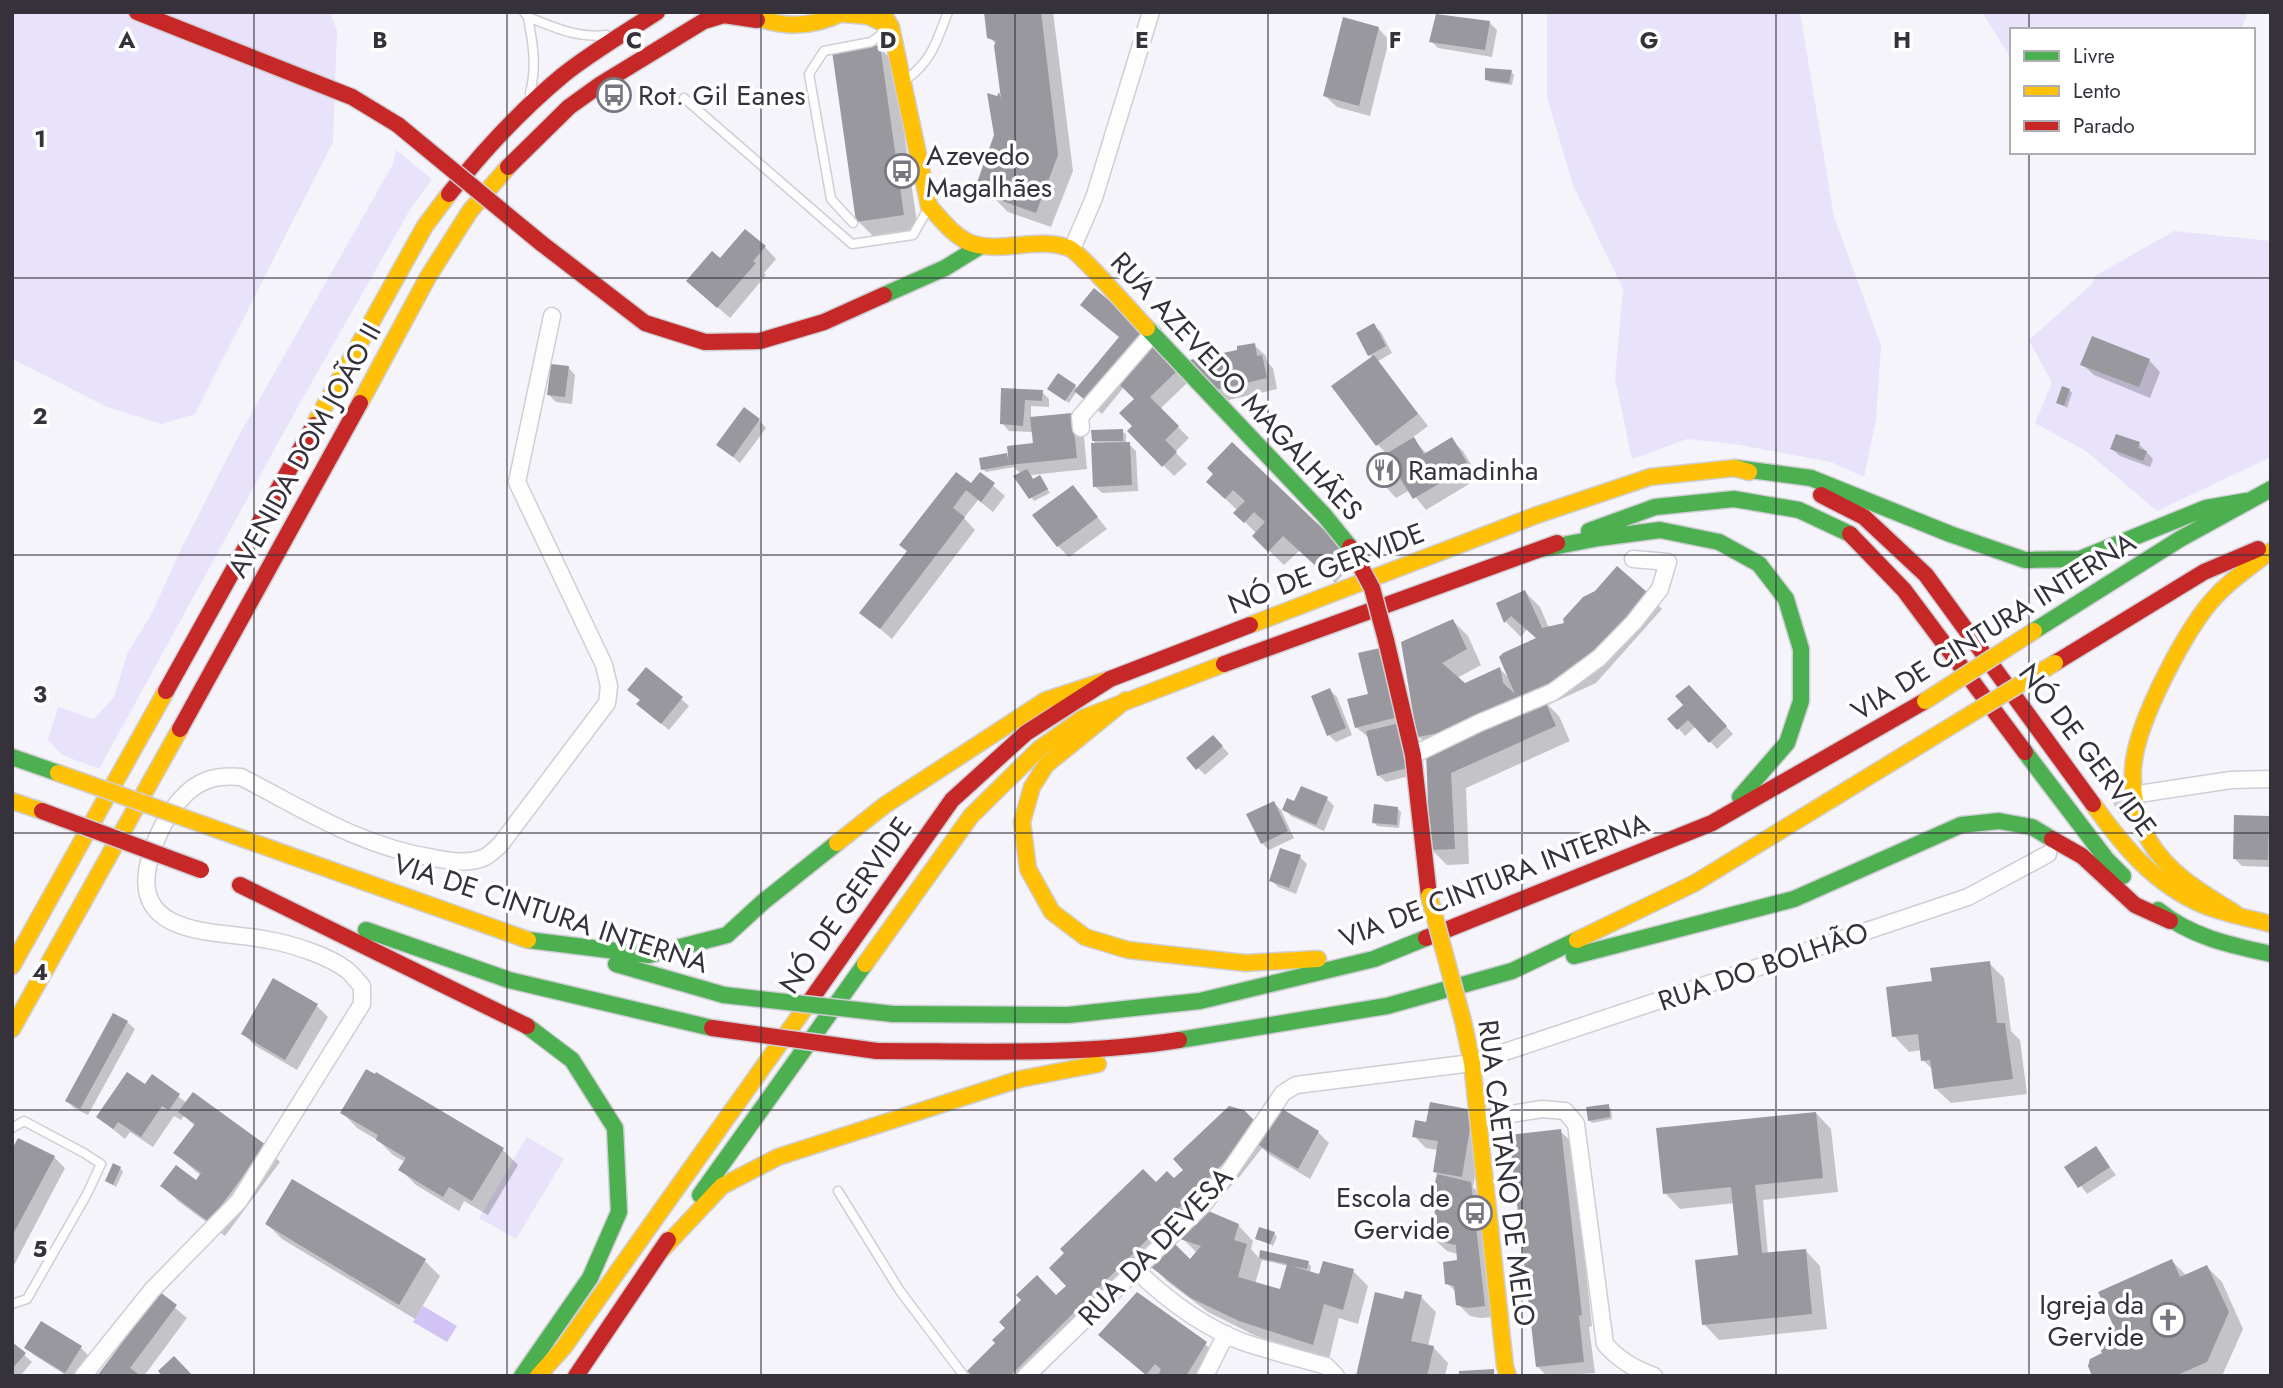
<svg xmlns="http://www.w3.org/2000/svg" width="2283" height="1388" viewBox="0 0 2283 1388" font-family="Jost,sans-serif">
  <rect width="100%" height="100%" fill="#f5f4fa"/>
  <path fill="#e9e2fb" d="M12 12H330L337 31 333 142 195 414 162 424 107 407 12 359Z
    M1547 12H1800L1834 217 1881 345 1876 420 1864 477 1831 462 1734 444 1687 439 1632 459 1615 379 1623 289 1573 185 1547 97Z
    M1982 12H2248L2241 30H2012V60Z
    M396 150 432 179 411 208 296 410 99 769 62 755 48 740 58 707 94 719 114 697 127 654 152 613 181 549 238 437 393 164Z
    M2174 231 2271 241V457L2157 511 2086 451 2035 423 2052 383 2029 340 2092 284 2095 276Z
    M527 1137 564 1159 516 1239 479 1218Z"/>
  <path fill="#d1c4f5" d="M423 1306 457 1326 447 1342 413 1322Z"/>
  <path fill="#0003" fill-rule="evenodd" d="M986 12H1053L1073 171 1051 227 1008 212 995 199 994 201 983 197 976 190 995 135 999 95 1002 97 997 45 989 37Z
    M1490 23 1497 30 1492 57 1438 48 1431 41Z
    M1378 28 1389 40 1370 116 1337 107 1325 96Z
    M879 47 894 62 918 230 873 236 858 221Z
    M1511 72 1514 75 1512 85 1490 82 1487 79Z
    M765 247 776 259 764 273 766 275 730 318 700 292 720 261Z
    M1095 291 1187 383 1160 409 1189 438 1175 452 1187 464 1174 476 1129 431 1134 426 1136 399 1124 387 1102 414 1077 391 1069 403 1052 391 1075 386 1078 390 1121 338Z
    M1373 325 1381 332 1392 353 1378 361 1428 426 1412 438 1427 454 1451 439 1463 451 1479 478 1426 510 1410 490 1396 498 1385 486 1388 455 1377 444 1373 358 1369 355Z
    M1254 345 1266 356 1267 362 1273 368 1277 389 1224 401 1188 362 1239 351Z
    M2149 360 2160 372 2150 398 2094 375 2082 364Z
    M568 367 575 375 572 404 556 402 549 395Z
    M1003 390 1042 392 1049 399V407L1031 406V419L1071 414 1083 426 1087 469 1031 475 1034 481 1040 477 1050 493 1034 501 1016 476 1021 474 1014 467 986 472 983 469 1006 455 1011 459 1034 445 1033 432 1009 431 1002 423Z
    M2069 390 2072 393 2067 408 2058 402Z
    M759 420 766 428 740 463 719 445Z
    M1122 431 1126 434V444H1129L1136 451 1138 491 1102 493 1095 486 1098 445 1093 441Z
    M2139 444 2153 459 2150 467 2120 456 2112 449Z
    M956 474 972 486 980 474 1005 496 993 512 978 500 964 518 975 530 892 639 861 613 908 552Z
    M1216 474 1340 547 1355 562 1335 583 1300 550 1284 565 1254 536 1257 534 1236 513 1238 511 1208 482Z
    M1073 487 1107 529 1069 557 1058 546Z
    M1525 592 1540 607 1549 628 1566 624 1647 594 1662 609 1596 683 1548 705 1559 716 1570 741 1466 788 1469 864 1447 865 1432 850 1433 751 1418 736 1453 621 1468 636 1481 665 1457 678 1465 685 1500 669 1510 679 1538 639 1527 629 1521 637 1506 622 1498 604Z
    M1380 650 1413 775 1386 782 1378 775 1369 738 1356 727 1371 695Z
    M647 669 689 706 669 730 646 711 641 701Z
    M1330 690 1337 697 1352 735 1336 742 1329 735Z
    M1704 702 1733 734 1717 749 1696 726 1685 736 1678 728Z
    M1220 744 1229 754 1205 775 1188 758Z
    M1327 799 1334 806 1324 831 1291 816 1284 809 1295 804Z
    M1274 803 1281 810 1294 838 1269 850 1262 843Z
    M1397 808 1401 812 1399 828 1377 826 1374 822Z
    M2269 818 2271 820V867L2242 866 2235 859Z
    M1300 857 1307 864 1296 894 1278 887 1271 880Z
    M1989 963 2004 978 2011 1031 2020 1040 2027 1094 1951 1103 1935 1088 1933 1070 1923 1060 1922 1050 1909 1052 1894 1036 1934 983Z
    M317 1006 328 1017 297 1070 254 1045 243 1033Z
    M114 1015 127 1022 135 1029 88 1115 74 1108 67 1101Z
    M152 1077 187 1103 265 1147 280 1162 225 1236 178 1201 163 1186 196 1182 201 1176 175 1153 195 1126 184 1116 181 1120 174 1116 153 1147 130 1132 125 1139 98 1117 145 1087Z
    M1608 1106 1611 1109 1612 1119 1592 1123 1589 1120Z
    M342 1112 503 1150 518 1165 488 1215 464 1201 459 1211 416 1185 401 1170 405 1162 393 1155 379 1141 357 1128Z
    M1816 1113 1831 1129 1838 1192 1763 1200 1768 1254 1805 1250 1820 1266 1827 1329 1719 1340 1704 1324 1742 1257 1735 1203 1680 1209 1665 1193Z
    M1484 1123 1473 1187 1481 1195 1496 1317 1481 1318 1470 1316 1458 1304 1457 1293 1447 1283 1459 1262 1458 1254 1447 1251 1435 1240 1438 1227 1439 1176 1435 1172 1438 1150 1426 1148 1414 1136Z
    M1256 1124 1318 1132 1329 1143 1310 1179 1270 1155 1262 1148 1237 1180 1205 1212 1238 1225 1253 1241 1251 1249 1260 1259 1262 1252 1308 1263 1311 1266 1310 1273 1320 1276 1353 1271 1368 1286 1358 1324 1339 1318 1329 1359 1256 1336 1208 1312 1168 1282 1151 1265 1040 1376H974L1057 1298 1156 1184 1215 1171 1218 1173ZM1180 1236 1197 1253 1190 1261 1164 1252ZM1262 1260 1288 1266 1281 1291 1255 1284Z
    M1560 1131 1572 1142 1592 1326 1589 1327 1595 1373 1547 1376 1538 1367Z
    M2096 1149 2116 1175 2087 1194 2067 1167Z
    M12 1152 54 1157 65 1168 12 1269Z
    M120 1168 123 1172 116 1187 107 1181Z
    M292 1181 425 1261 440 1276 415 1319 282 1239 267 1224Z
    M1274 1233 1277 1237 1273 1246 1257 1238Z
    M2172 1261 2187 1276 2207 1267 2222 1282 2243 1329 2222 1376H2094L2116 1328Z
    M160 1295 187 1318 144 1376H100Z
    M1421 1297 1436 1312 1428 1346 1433 1347 1448 1363 1445 1376H1358L1405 1301Z
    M1100 1335 1205 1344 1217 1355 1204 1376H1147Z
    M12 1344 32 1362 20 1376H12Z
    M26 1347 81 1348 88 1355 75 1376H67L34 1355Z"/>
  <path fill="#9a989f" d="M984 12H1041L1058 155 1036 213 991 197 996 183 995 174 987 195 974 191 994 135 987 93 997 96 999 92 1001 99 994 46 996 41 987 38Z
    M1436 14 1490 21 1485 50 1429 42Z
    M1343 17 1379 27 1359 106 1323 96Z
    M880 45 904 215 856 222 832 51Z
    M1485 68 1512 70 1509 83 1485 80Z
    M745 229 766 246 753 261 756 263 717 308 686 281 712 251 720 258Z
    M1094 288 1149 333 1090 404 1074 391 1119 337 1080 305Z
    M1374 323 1386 346 1368 356 1356 333Z
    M2092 336 2150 359 2139 387 2080 365Z
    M1255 343 1257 356 1262 355 1267 378 1211 391 1185 361 1237 350V346Z
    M1151 345 1177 371 1150 397 1179 426 1165 440 1177 452 1162 467 1127 431 1132 426 1119 413 1134 399 1115 380Z
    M1374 355 1418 414 1376 446 1331 386Z
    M551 364 569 366 565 397 547 395Z
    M1058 373 1076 385 1065 401 1047 389Z
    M2062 386 2070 389 2064 406 2056 403Z
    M1001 388 1043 390 1042 401 1025 400 1023 426 1000 424Z
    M744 407 760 419 733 457 716 445Z
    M1072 413 1077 458 1009 465 1007 446 1033 443 1030 417Z
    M1123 429V441H1092L1091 430Z
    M2116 434 2140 442 2138 448 2147 451 2143 461 2110 449Z
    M1414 437 1424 454 1452 437 1469 466 1413 499 1400 478 1383 488 1369 464Z
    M1130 442 1132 485 1093 487 1091 443Z
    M1232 442 1341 546 1319 569 1283 536 1268 552 1252 536 1265 522 1254 512 1244 523 1233 513 1245 501 1233 490 1225 499 1206 482 1213 474 1207 468Z
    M1007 453 1009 465 981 470 979 458Z
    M1027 469 1033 479 1040 475 1048 489 1029 499 1013 476Z
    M956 472 971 483 980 472 995 483 981 502 966 490 953 508 965 517 880 629 859 613 907 551 899 545Z
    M1073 485 1098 517 1057 547 1032 515Z
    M1617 566 1648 593 1580 669 1439 733 1417 737 1401 642 1453 619 1467 649 1442 663 1465 683 1500 667 1503 683 1515 694 1499 657 1503 653 1536 638 1511 616 1504 623 1496 603 1525 590 1542 628 1564 623 1563 619 1583 597 1595 591Z
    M1380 648 1398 717 1355 728 1347 699 1368 694 1358 653Z
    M646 667 683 697 661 724 636 704 640 700 627 690Z
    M1689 685 1727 726 1709 743 1688 720 1677 730 1667 719 1683 705 1675 696Z
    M1330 688 1346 728 1327 736 1311 696Z
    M1544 699 1556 726 1451 773 1455 849 1430 850 1426 752Z
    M1396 724 1407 768 1377 776 1366 731Z
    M1213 735 1223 746 1196 770 1186 758Z
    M1301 786 1328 797 1316 825 1282 810 1287 798 1294 801Z
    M1274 801 1288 831 1261 844 1246 814Z
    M1374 804 1398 807 1397 825 1372 823Z
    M2234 815 2269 816 2268 860 2233 859Z
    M1280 848 1301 855 1289 888 1269 881Z
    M1990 961 1997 1023H2005L2013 1079 1934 1089 1930 1060 1921 1061 1918 1034 1892 1037 1886 987 1932 981 1930 968Z
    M273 978 318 1004 285 1060 241 1034Z
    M113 1013 128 1021 80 1109 65 1101Z
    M366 1069 375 1074 376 1072 504 1148 472 1201 449 1187 443 1197 398 1170 406 1158 376 1140 378 1135 340 1113Z
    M127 1072 145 1084 152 1074 180 1094 169 1110 162 1106 141 1137 118 1122 113 1129 96 1117Z
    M193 1092 266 1145 209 1222 160 1186 176 1165 196 1180 201 1173 173 1153 195 1124 178 1112Z
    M1430 1102 1473 1110 1462 1177 1433 1172 1438 1141 1412 1137 1415 1120 1426 1122Z
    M1609 1104 1610 1117 1588 1121 1586 1107Z
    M1229 1106 1244 1110 1256 1122 1222 1165 1010 1376H972L967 1371 995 1343 992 1340 1005 1328 999 1322 1021 1300 1016 1295 1037 1275 1056 1295 1066 1286 1049 1268 1064 1253 1060 1249 1143 1169 1156 1182 1167 1171 1174 1178 1183 1170 1173 1159Z
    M1279 1107 1319 1131 1298 1169 1257 1144Z
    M1816 1112 1823 1178 1755 1185 1762 1253 1806 1249 1812 1314 1702 1325 1695 1260 1738 1255 1731 1187 1663 1194 1656 1128Z
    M1561 1129 1582 1315 1579 1316 1584 1362 1536 1367 1509 1135Z
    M18 1138 55 1156 12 1236V1149Z
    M2096 1146 2110 1167 2078 1188 2064 1167Z
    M113 1163 121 1167 113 1185 105 1181Z
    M1437 1174 1471 1182 1485 1306 1468 1308 1456 1305 1454 1286 1445 1284 1443 1262 1457 1260 1456 1245 1433 1240 1436 1227 1433 1191Z
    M292 1179 426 1259 399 1305 265 1224Z
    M1206 1210 1239 1224 1234 1240 1247 1244 1238 1277 1280 1289 1287 1264 1259 1258 1260 1250 1309 1261 1307 1269 1291 1266 1319 1274 1323 1261 1354 1269 1343 1310 1324 1304 1313 1345 1239 1321 1191 1298 1151 1267 1175 1244 1190 1259 1201 1246 1180 1239Z
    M1259 1227 1275 1232 1270 1244 1255 1239Z
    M2172 1259 2180 1277 2207 1265 2229 1312 2207 1362 2175 1376H2092L2088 1366 2090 1359 2102 1353 2094 1336 2114 1327 2098 1292Z
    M1405 1291 1422 1295 1411 1341 1434 1346 1427 1376H1356L1375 1292 1403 1299Z
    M160 1292 177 1305 130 1368 141 1376H97Z
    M1137 1292 1207 1342 1186 1376H1158L1161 1369 1155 1364 1146 1375 1098 1335Z
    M41 1321 82 1346 65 1373 24 1348Z
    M12 1342 26 1353 12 1369Z
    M174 1356 193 1376H162L158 1371Z
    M1494 1369V1376H1459V1371Z"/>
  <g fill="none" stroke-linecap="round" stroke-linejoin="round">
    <path stroke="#cfcdd4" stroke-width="16" stroke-dasharray="16 8" stroke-linecap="butt" d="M2095 820 2112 808 2140 795"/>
    <g stroke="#cfced5" stroke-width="11">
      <path id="lane" d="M524 12 528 17C554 27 578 39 606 35
        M528 17C533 44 537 66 530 93
        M907 79C933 59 936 42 948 12
        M684 98 852 244 913 235 928 209
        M853 223 831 199 809 74 824 51 871 42 889 29
        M12 1128 24 1121 84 1153 101 1164 87 1194 27 1299 12 1304
        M838 1191 900 1291 964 1376"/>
    </g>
    <g stroke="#cfced5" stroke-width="19">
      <path id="street" d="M1072 249 1094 198 1151 12
        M1081 428 1080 417 1153 333
        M1413 755 1479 723 1553 692 1599 658 1634 622 1660 589 1668 562 1633 559
        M2145 793 2231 780 2271 779
        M1479 1119 1542 1109 1565 1111 1576 1124 1605 1344C1619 1360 1633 1368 1654 1376
        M1136 1270C1167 1300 1201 1326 1243 1342 1270 1351 1298 1358 1326 1366L1336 1376
        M83 1376 152 1290 239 1201 362 1004V986C357 981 353 975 347 970 329 956 292 944 268 940 224 930 133 940 148 866 154 841 163 820 180 800 197 780 215 775 241 777 305 810 362 847 434 858 450 861 467 864 483 858 489 856 495 849 500 845L607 703 609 686 604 665 517 482 552 316
        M1026 1376 1202 1206 1229 1172 1283 1093 1296 1085 1472 1063 1968 897 2048 854
        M1205 1376 1226 1334"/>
    </g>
    <g stroke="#cfced5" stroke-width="19">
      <path id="fast" d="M884 295 945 268 979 247
        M1147 328 1324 515 1350 547
        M1735 468 1811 478 1950 534 2025 560 2080 559 2206 508 2246 501
        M1589 531 1655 507 1734 499 1799 510 1850 534
        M1542 549 1599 538 1660 530 1719 542 1759 564 1786 599 1801 649V701L1787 743 1740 797
        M2034 631 2180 539 2271 489
        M2025 752 2107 860 2123 876
        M12 757 58 773
        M2158 910C2191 937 2230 945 2271 954
        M366 930 509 980 712 1028
        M528 940 649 955 727 935 763 902 837 843
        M1574 956 1794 899 1961 825 1999 821 2032 827 2052 839
        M616 964 724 995
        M893 1014 1068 1015 1200 1001 1374 959 1426 938
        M1179 1040 1387 1006 1512 971 1577 940
        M700 1195 865 964
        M522 1376 590 1278 619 1212 615 1128 572 1060 527 1026"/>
    </g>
    <g stroke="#cfced5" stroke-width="19">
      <path id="slow" d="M745 12C779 29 810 29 844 12
        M882 12 891 27 929 206C941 219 952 234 968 242 1000 255 1035 236 1069 248 1080 252 1134 315 1147 328
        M843 14 868 16 891 27
        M360 403 428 277 470 211 508 167
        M314 425 425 226 449 194
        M1250 625 1537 515 1650 477 1735 468 1749 472
        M1126 700 1046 765 1032 787 1022 822 1028 869 1052 912 1085 937 1128 950 1245 963 1318 959
        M12 801 42 811
        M2093 804C2123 846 2154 884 2203 905 2224 914 2249 918 2271 924
        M837 843 885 805 1046 700 1110 679
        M2235 913C2204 894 2169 874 2150 842 2136 819 2130 787 2134 760 2140 717 2187 626 2217 595 2233 578 2253 565 2271 551
        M1577 940 1695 883 1943 731
        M865 964 971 816 1039 749 1083 718 1224 664
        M12 966 166 691
        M1463 1021 1472 1063 1505 1366 1508 1376
        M12 1029 180 729
        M658 1254 722 1186 778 1157 1020 1079 1098 1064
        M538 1376 564 1347 810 1001"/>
    </g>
    <g stroke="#cfced5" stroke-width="19">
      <path id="jam" d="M137 12 352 97 398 125
        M508 167 569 107 601 84 704 21 724 15 757 20
        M449 194C483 151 520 111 562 76 592 52 625 33 657 12
        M541 243 645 323 705 342 760 341 824 322 884 295
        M1821 495 1864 517 1926 575 2093 804
        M1850 534 1904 590 2025 752
        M1386 640 1413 755 1429 896
        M2055 663 2204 572 2258 549
        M1224 664 1557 543
        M166 691 314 425
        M180 729 360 403
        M2052 839 2082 856 2135 905 2170 921
        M240 885 527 1026
        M1426 938 1712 823 1925 701
        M810 1001 952 800 1026 733 1110 679 1250 625
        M877 1051C977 1051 1079 1056 1179 1040
        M576 1376 668 1240"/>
    </g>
    <use href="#lane" stroke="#fefdfe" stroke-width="8"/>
    <use href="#street" stroke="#fefdfe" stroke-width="16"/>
    <use href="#fast" stroke="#4caf50" stroke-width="16"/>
    <use href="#slow" stroke="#ffc107" stroke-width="16"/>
    <use href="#jam" stroke="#c62828" stroke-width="16"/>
    <g stroke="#cfced5" stroke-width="19" stroke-linecap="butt">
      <path id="fast-bridge" d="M724 995 893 1014"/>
    </g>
    <g stroke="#cfced5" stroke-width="19" stroke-linecap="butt">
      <path id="slow-bridge" d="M1925 701 2034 631
        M1943 731 2055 663
        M58 773 528 940
        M1429 896 1463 1021"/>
    </g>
    <g stroke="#cfced5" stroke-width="19" stroke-linecap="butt">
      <path id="jam-bridge" d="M398 125 541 243
        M1350 547 1372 588 1386 640
        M42 811 201 870
        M712 1028 877 1051"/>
    </g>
    <use href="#fast-bridge" stroke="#4caf50" stroke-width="16"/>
    <use href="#slow-bridge" stroke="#ffc107" stroke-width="16"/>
    <use href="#jam-bridge" stroke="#c62828" stroke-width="16"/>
  </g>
  <path fill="none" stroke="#35323c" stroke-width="2" stroke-opacity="0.55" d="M254 12V1376M507 12V1376M761 12V1376M1015 12V1376M1268 12V1376M1522 12V1376M1776 12V1376M2029 12V30M2029 152V1376M12 278H2271M12 555H2271M12 833H2271M12 1110H2271"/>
  <defs>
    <g id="bus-ring" transform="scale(1.75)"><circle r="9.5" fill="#fff" stroke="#78767e" stroke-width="1.5"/><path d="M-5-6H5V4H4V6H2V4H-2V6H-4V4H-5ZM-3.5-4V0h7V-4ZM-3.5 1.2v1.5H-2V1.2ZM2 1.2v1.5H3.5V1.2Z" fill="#78767e"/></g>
    <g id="restaurant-ring" transform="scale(1.75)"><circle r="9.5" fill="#fff" stroke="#78767e" stroke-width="1.5"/><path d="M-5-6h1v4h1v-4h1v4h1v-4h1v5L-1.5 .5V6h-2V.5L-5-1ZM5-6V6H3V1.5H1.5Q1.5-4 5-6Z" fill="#78767e"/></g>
    <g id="church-ring" transform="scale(1.75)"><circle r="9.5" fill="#fff" stroke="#78767e" stroke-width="1.5"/><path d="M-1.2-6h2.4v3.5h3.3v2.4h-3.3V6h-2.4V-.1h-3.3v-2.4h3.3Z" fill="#78767e"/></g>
  </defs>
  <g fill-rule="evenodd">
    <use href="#bus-ring" x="614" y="95"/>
    <use href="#bus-ring" x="902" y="171"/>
    <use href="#restaurant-ring" x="1384" y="470"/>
    <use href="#bus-ring" x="1475" y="1213"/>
    <use href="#church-ring" x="2168" y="1320"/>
  </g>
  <g text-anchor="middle" stroke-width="7" stroke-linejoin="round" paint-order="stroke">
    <g font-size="28" fill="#35323c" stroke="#fff" text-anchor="start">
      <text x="638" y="105">Rot. Gil Eanes</text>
      <text x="926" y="165">Azevedo<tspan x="926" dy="32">Magalhães</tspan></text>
      <text x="1408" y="480">Ramadinha</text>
      <text x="1450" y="1207" text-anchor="end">Escola de<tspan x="1450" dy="32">Gervide</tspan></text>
      <text x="2144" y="1314" text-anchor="end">Igreja da<tspan x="2144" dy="32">Gervide</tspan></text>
    </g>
    <g font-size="28" fill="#35323c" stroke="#fff">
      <text transform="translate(1237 386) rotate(47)" y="10">RUA AZEVEDO MAGALHÃES</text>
      <text transform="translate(304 450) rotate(-61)" y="10">AVENIDA DOM JOÃO II</text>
      <text transform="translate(1326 568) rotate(-21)" y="10">NÓ DE GERVIDE</text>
      <text transform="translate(1993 626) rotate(-32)" y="10">VIA DE CINTURA INTERNA</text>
      <text transform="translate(2088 750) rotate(53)" y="10">NÓ DE GERVIDE</text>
      <text transform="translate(1494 880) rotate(-21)" y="10">VIA DE CINTURA INTERNA</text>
      <text transform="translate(845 905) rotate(-55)" y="10">NÓ DE GERVIDE</text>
      <text transform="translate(551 913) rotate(18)" y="10">VIA DE CINTURA INTERNA</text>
      <text transform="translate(1763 966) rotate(-19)" y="10">RUA DO BOLHÃO</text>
      <text transform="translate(1507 1173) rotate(83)" y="10">RUA CAETANO DE MELO</text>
      <text transform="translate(1155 1246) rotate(-46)" y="10">RUA DA DEVESA</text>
    </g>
  </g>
  <g font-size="23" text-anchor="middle" font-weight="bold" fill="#35323c" stroke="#fff" stroke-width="7" stroke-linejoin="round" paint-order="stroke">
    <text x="127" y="48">A</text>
    <text x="380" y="48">B</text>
    <text x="634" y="48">C</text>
    <text x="888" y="48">D</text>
    <text x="1142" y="48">E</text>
    <text x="1395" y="48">F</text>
    <text x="1649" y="48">G</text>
    <text x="1902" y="48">H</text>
    <text x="40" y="147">1</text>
    <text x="40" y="424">2</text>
    <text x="40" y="702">3</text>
    <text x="40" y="980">4</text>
    <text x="40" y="1257">5</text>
  </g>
  <rect width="2283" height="1388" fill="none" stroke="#35323c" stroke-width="28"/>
  <rect x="2010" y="28" width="245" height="126" fill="#ffffff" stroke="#aeadb1" stroke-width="2"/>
  <rect x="2024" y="51" width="35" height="10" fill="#4caf50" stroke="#aeadb1" stroke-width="2"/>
  <text x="2073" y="63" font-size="21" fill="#35323c">Livre</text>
  <rect x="2024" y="86" width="35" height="10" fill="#ffc107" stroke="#aeadb1" stroke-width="2"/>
  <text x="2073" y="98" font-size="21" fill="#35323c">Lento</text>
  <rect x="2024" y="121" width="35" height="10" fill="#c62828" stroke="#aeadb1" stroke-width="2"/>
  <text x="2073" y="133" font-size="21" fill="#35323c">Parado</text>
</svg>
